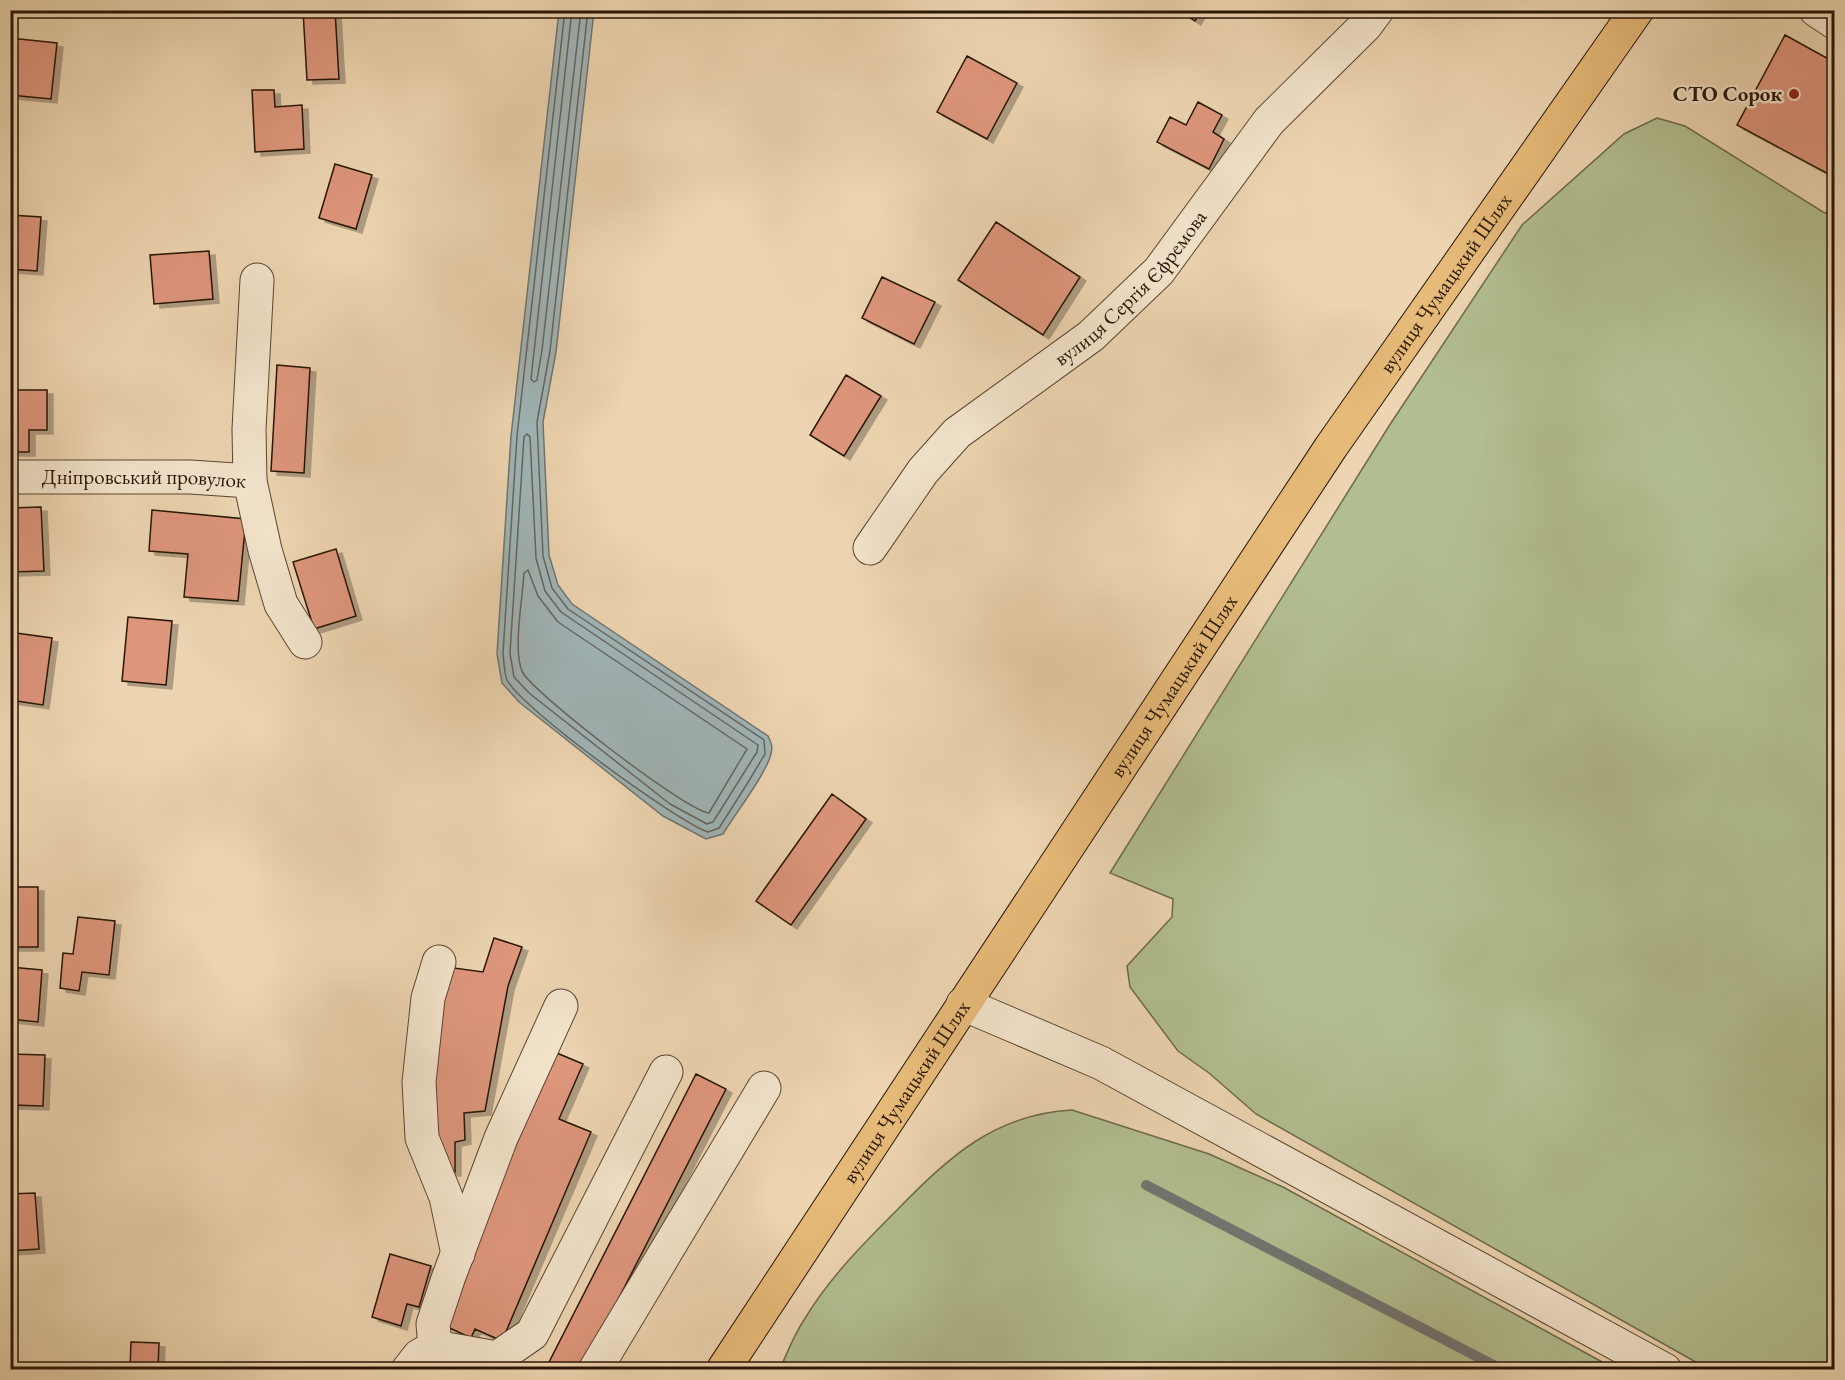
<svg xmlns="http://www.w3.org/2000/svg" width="1845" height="1380" viewBox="0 0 1845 1380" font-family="'EB Garamond',serif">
  <defs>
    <filter id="shadow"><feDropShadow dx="6" dy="4" stdDeviation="0" flood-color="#0004"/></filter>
  </defs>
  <rect width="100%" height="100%" fill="#edd5b1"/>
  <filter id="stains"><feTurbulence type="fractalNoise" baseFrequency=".00333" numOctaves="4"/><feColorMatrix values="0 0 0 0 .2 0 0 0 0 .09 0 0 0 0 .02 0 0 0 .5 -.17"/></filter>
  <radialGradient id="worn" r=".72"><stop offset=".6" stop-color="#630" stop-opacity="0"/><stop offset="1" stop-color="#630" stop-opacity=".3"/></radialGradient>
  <path fill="#b2be90" stroke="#6d6a4b" stroke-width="1.5" d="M1657 118 1685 126 1823 212 1834 216V1369H1708L1256 1114 1209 1073 1178 1051 1130 987 1127 966 1172 917 1173 899 1110 873 1389 426 1522 225 1624 134Z
    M1072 1110 1209 1154 1283 1187 1615 1369H780C787 1353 794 1335 804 1320 829 1278 864 1243 898 1209 949 1157 995 1114 1072 1110Z"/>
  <path fill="#a0b5b8" stroke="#707571" stroke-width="1.5" d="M559 11H594L556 352 543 422 549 555 558 585 572 604 768 736C771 742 773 747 771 754 766 774 735 814 723 834L706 839 663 816 519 702 502 683 497 654 511 436Z"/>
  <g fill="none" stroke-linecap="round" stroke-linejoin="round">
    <path stroke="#64655f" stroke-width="1.5" d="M565 10 517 436 503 653C504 661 504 673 507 680 522 709 675 820 708 832L719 828 747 784 765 754 764 740 568 609 552 588 543 556 537 422 550 351 588 10
      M572 10 531 379 534 382 537 380 542 350 581 10
      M527 434 530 437 536 558 545 591 561 612 758 745 757 752 713 822 707 824 670 804 529 693 514 677 510 653 524 437Z
      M528 570 538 596 558 622 747 749 709 813C686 811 536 695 523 673 512 654 523 596 524 573Z"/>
    <path stroke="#707571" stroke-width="10" d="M1146 1185 1503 1370"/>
  </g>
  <path fill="#de967d" stroke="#281506" stroke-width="1.5" filter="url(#shadow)" d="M303 10H335L339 79 307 80Z
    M1178 10H1201L1195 21Z
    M1785 35 1834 62V177L1737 125Z
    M10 38 57 43 51 99 10 95Z
    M967 56 1017 83 987 139 937 112Z
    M252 90H274L275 107 302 105 304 149 255 152Z
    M1198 102 1222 115 1213 132 1224 139 1209 169 1157 142 1170 117 1186 125Z
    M335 164 372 175 356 229 319 218Z
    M10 215 41 217 37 271 10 269Z
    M996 222 1080 277 1043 335 958 280Z
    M209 251 213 299 154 304 150 255Z
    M882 277 935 302 914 344 862 318Z
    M277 365 310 368 304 473 271 471Z
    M846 375 881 396 844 456 810 435Z
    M10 390H47V430H29V452H10Z
    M41 507 44 571 10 572V508Z
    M152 510 246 519 238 601 184 597 188 554 149 551Z
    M336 549 356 616 314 629 293 562Z
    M128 617 172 621 166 685 122 681Z
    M16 633 52 638 43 705 10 700V673Z
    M832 794 866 819 791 925 756 901Z
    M10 887H38V947H10Z
    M78 917 115 921 109 975 82 972 79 991 60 988 63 953 73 954Z
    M494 938 522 947 508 986 485 1111 464 1113 465 1140 455 1142V1172H436L421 1075 447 967 483 972Z
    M10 967 42 970 38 1022 10 1019Z
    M552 1051 583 1064 559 1119 591 1132 502 1341 475 1329 471 1338 437 1322Z
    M10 1054 45 1055 43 1106 10 1105Z
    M696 1074 726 1089 582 1370H545Z
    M35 1193 39 1249 10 1251V1194Z
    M390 1254 431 1266 419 1307 407 1304 401 1326 372 1317Z
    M131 1342 159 1343 158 1368 196 1370H130Z
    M430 1358 453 1370H424Z"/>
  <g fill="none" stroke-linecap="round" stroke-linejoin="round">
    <g stroke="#594531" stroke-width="35">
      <g id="minor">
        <path d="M1816 10 1834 22"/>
        <path id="s1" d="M10 477H190L250 481 265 550 281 604 305 642"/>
        <path d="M250 481 249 429 257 280"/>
        <path id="s2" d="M870 548 923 471 957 433 1091 336 1159 271 1269 121 1366 25 1377 10"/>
        <path d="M439 962 428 998 419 1082 422 1138 446 1197 458 1254"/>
        <path d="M963 1004 1101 1063 1665 1370"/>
        <path d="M435 1347 433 1324 449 1276 501 1138 561 1006"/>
        <path d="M408 1370 419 1356 435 1347 497 1358 532 1334 666 1072"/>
        <path d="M595 1370 764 1088"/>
      </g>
    </g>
    <g stroke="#281506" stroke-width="35">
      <g id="highway">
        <path id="s3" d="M723 1370 1331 447 1637 10"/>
      </g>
    </g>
    <use href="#minor" stroke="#f3e4cc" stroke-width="33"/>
    <use href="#highway" stroke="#e6ba78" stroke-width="33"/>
  </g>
  <circle fill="#8f2418" stroke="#f3e4cc" stroke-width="2" cx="1794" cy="94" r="6"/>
  <g text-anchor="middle" stroke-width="5" stroke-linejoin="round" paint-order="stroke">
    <g font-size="21" font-weight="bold" fill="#281506" stroke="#f3e4cc" text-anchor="end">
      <text x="1782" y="101">СТО Сорок</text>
    </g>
    <g font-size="21" fill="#281506" stroke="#f3e4cc">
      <text dy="7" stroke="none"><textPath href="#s3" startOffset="1305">вулиця Чумацький Шлях</textPath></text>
      <text dy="7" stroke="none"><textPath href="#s2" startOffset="372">вулиця Сергія Єфремова</textPath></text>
      <text dy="7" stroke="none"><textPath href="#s1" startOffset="134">Дніпровський провулок</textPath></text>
      <text dy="7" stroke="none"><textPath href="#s3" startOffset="819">вулиця Чумацький Шлях</textPath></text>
      <text dy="7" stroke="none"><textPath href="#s3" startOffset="333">вулиця Чумацький Шлях</textPath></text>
    </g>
  </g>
  <rect width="1845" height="1380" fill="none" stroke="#edd5b1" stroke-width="36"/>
  <rect x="12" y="12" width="1821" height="1356" fill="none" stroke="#281506" stroke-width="3"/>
  <rect x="18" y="18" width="1809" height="1344" fill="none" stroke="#281506" stroke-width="1.5"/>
  <rect width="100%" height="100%" filter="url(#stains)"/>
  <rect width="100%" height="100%" fill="url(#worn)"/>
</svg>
